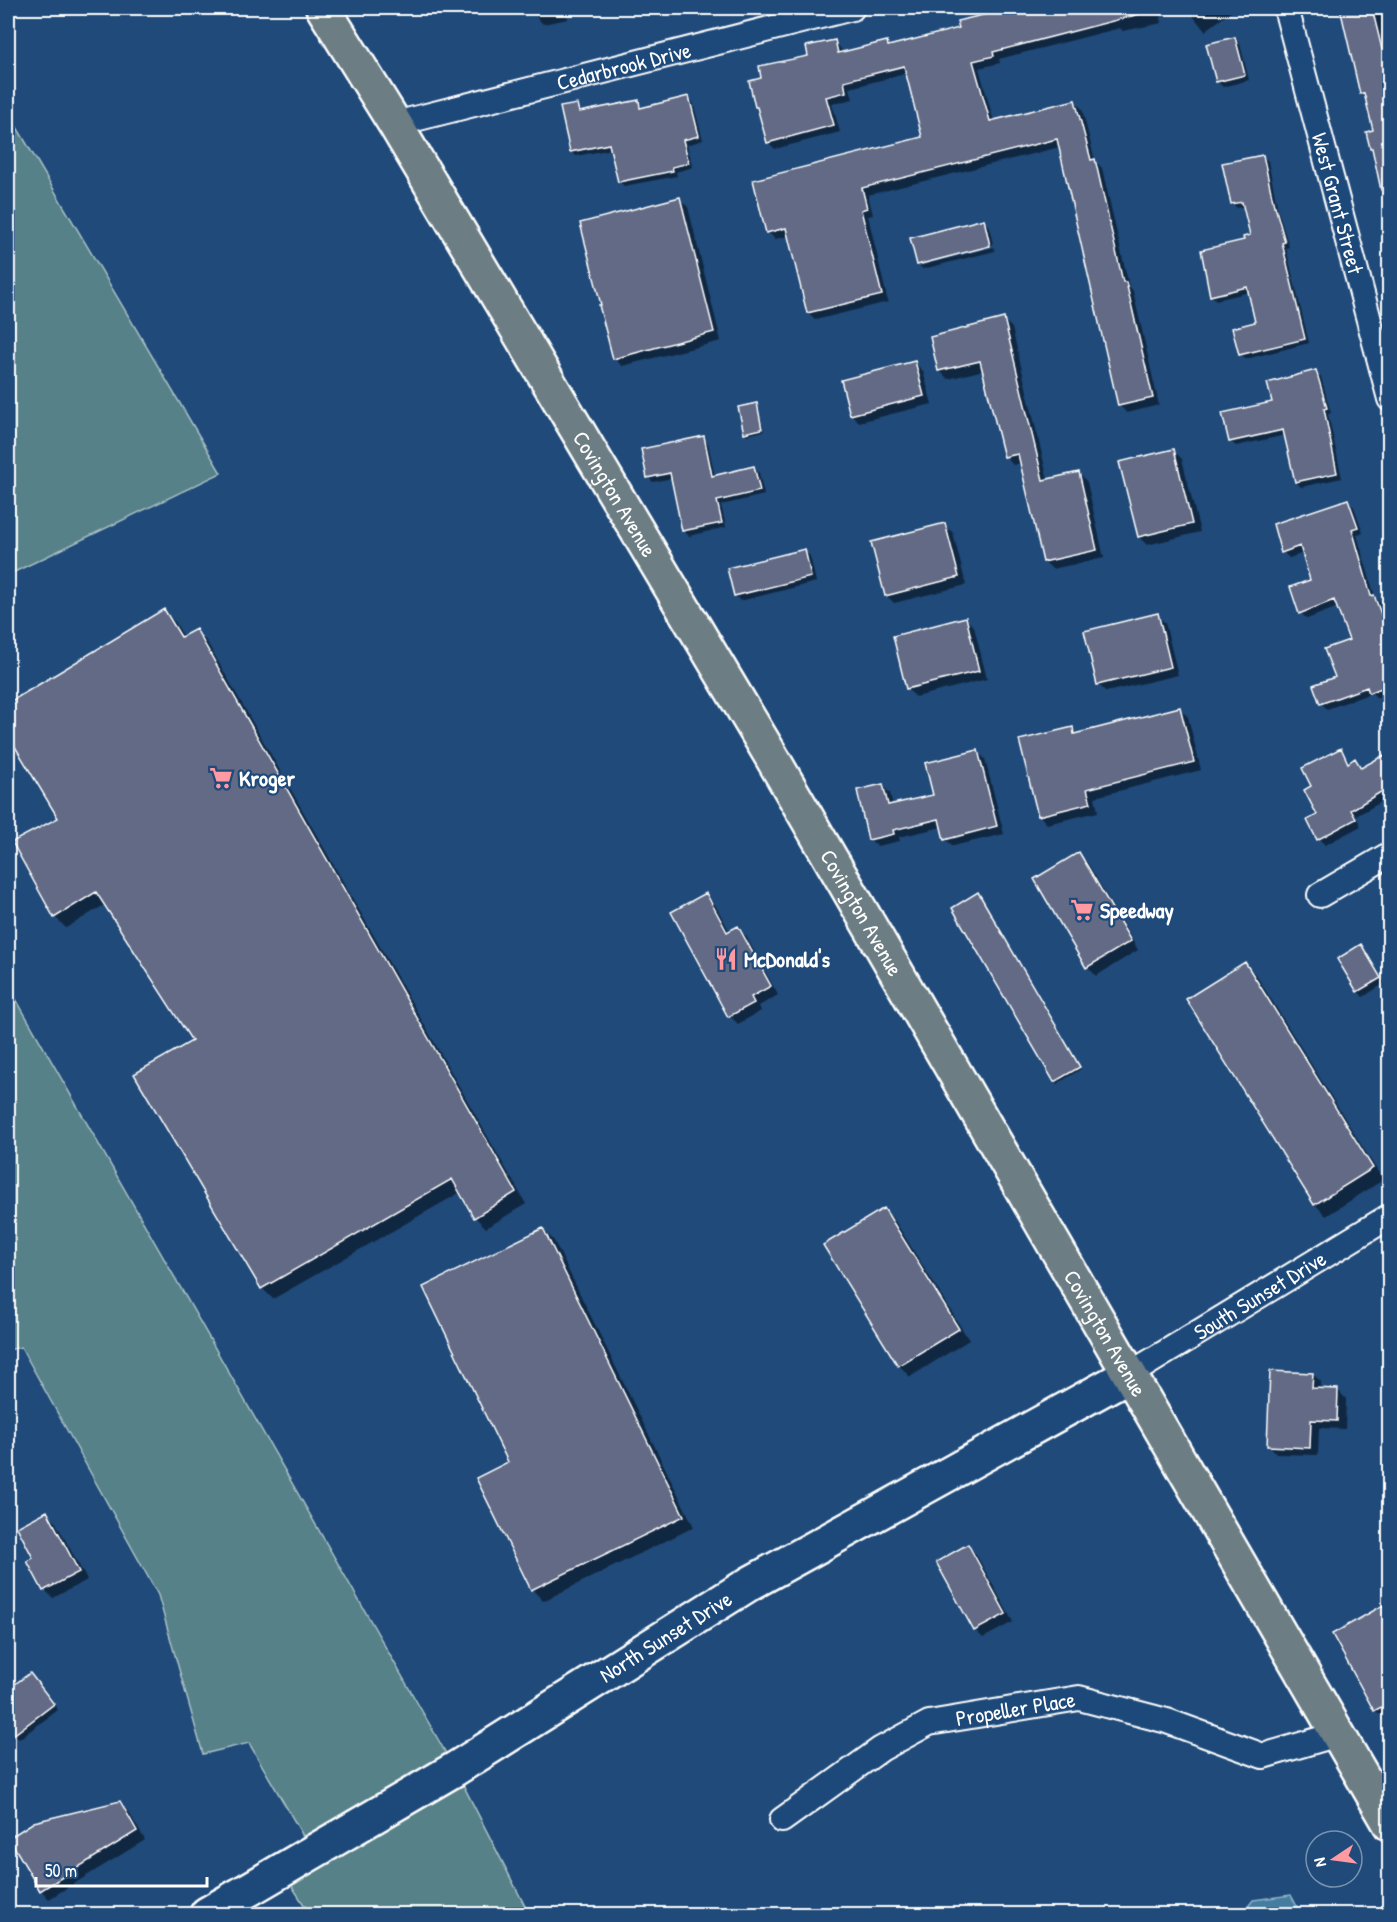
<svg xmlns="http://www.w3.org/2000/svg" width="1397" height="1922" viewBox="0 0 1397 1922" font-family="'Patrick Hand',sans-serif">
  <rect width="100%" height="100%" fill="#1f4a7a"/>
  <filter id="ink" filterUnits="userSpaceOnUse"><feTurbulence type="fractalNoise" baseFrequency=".0167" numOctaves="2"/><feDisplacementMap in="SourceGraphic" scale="12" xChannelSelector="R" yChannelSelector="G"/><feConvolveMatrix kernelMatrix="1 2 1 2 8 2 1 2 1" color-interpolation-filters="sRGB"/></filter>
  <g filter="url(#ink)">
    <path fill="#568189" stroke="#aac0c4" stroke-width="1.5" d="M8 112 221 473 8 575Z
      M8 985 455 1769 529 1914H310L282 1871 313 1853 249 1743 203 1754 158 1595 21 1347 8 1350Z"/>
    <path fill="#457da0" stroke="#8fb1c6" stroke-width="1.5" d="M1291 1895 1301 1914H1242L1253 1900Z"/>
    <path fill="#0007" d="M535 8H600L567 14 568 19 543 24 538 19Z
      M1013 8H1159L1162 23 1123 31 1120 28 999 59 1000 63 979 68 994 122 1075 101 1082 109 1095 161 1102 168 1129 286 1133 291 1159 405 1127 413 1120 406 1060 147 868 195 873 215 868 216 888 302 815 320 808 313 789 236 775 239 768 232 924 138 908 73 850 88 853 99 832 104 840 132 775 149 768 142 759 110 756 107 763 79 810 57 834 41 841 49 842 53 886 42 891 47 961 29 959 22Z
      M1187 8H1229L1232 11 1205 31Z
      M1342 8H1390V225L1374 151 1371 148 1375 131 1367 99 1361 93Z
      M1235 38 1240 44 1249 80 1223 87 1217 81Z
      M688 97 693 102 703 140 687 145 693 167 676 172 677 176 624 186 619 181 612 149 576 156 571 152 577 106 582 113 638 102 644 109Z
      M1263 156 1268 161 1278 210 1289 247 1286 248 1309 343 1246 359 1241 354 1257 323 1250 292 1216 300 1211 295 1246 241 1252 236 1245 207 1237 208 1232 203Z
      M679 199 688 207 721 341 622 366 614 358Z
      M983 221 989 226 993 244 919 262V266L918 264 912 239Z
      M994 247 995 251 923 269 919 266Z
      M1004 320 1012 328 1048 480 1079 473 1087 482 1104 558 1052 569 1044 561 1022 463 1013 465 1005 456 984 370 948 379 940 371 931 338Z
      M915 363 923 371 932 404 859 422 851 414Z
      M1315 372 1321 377 1331 413 1328 414 1342 478 1301 487 1296 482 1286 435 1236 446 1230 441 1274 403Z
      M756 405 758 407 764 431 747 435 745 433Z
      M703 438 708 443 715 477 754 468 759 473 764 495 721 505 726 527 689 536 684 531 672 478 653 482 648 477Z
      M1173 450 1182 459 1200 532 1147 545 1139 537Z
      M1348 501 1354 507 1363 533 1357 535 1375 597 1380 603 1390 628V699L1388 694 1377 698 1372 693 1327 709 1321 703 1337 678 1350 640 1338 607 1307 619 1301 613 1312 580 1304 553 1289 558 1283 552Z
      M945 525 953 533 966 585 894 603 886 595Z
      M804 551 810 556 816 582 740 601 735 595Z
      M164 611 175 622 184 637 196 631 207 642 526 1204 486 1228 475 1217 461 1192 273 1299 262 1288 194 1041 106 904 66 928 55 917 60 818 8 732V705Z
      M1157 615 1165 623 1178 675 1106 692 1098 684Z
      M966 619 974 627 987 679 916 697 907 689Z
      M1180 709 1188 717 1201 770 1095 797 1098 812 1047 824 1039 815 1072 729 1078 734Z
      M1340 750 1350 763 1355 760 1362 769 1390 753V797L1356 816 1361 826 1325 845 1319 839V816L1314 786Z
      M978 752 985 759 1004 834 953 846 945 839 942 827 899 837 900 841 877 846 869 839 883 786 890 793 893 806 935 796Z
      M1078 854 1087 862 1138 950 1096 976 1088 967 1036 879Z
      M706 895 714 903 730 932 738 928 746 936 778 995 759 1006 761 1011 738 1024 730 1016 673 913Z
      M980 896 1081 1069 1057 1084 1055 1081Z
      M1361 946 1366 951 1385 983 1363 997 1358 991 1339 959Z
      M1245 964 1256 975 1383 1180 1326 1216 1315 1204 1188 999Z
      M884 1209 895 1221 969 1340 910 1377 899 1365 825 1246Z
      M543 1229 554 1241 694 1527 543 1601 532 1589 478 1478 510 1463Z
      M1313 1374 1321 1382 1320 1390H1338L1346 1399 1345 1429 1319 1428 1318 1455 1277 1454 1269 1445Z
      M8 1502 10 1532 8 1533Z
      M47 1513 55 1521 87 1580 53 1598 45 1590 35 1558Z
      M968 1546 976 1554 1013 1622 983 1638 975 1630Z
      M1388 1604 1390 1715 1384 1718 1375 1710Z
      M35 1680 58 1710 19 1739 8 1726V1701Z
      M119 1803 128 1811 145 1840 49 1899 41 1890Z
      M1093 1909 1107 1914H1094Z"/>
    <path fill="#626a85" stroke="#fff" stroke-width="1.5" d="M1013 8H1140V14L993 52 994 56 973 61 990 121 1075 100 1091 160 1095 159 1123 282H1126L1153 398 1118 406 1057 139 862 188 867 208 861 210 882 295 807 313 786 228 766 233 753 180 922 137 904 66 844 81 846 92 826 97 834 125 767 143 757 107H755L749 81 761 78 759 66 808 56 806 46 835 40 838 53 887 41 888 46 959 28 957 21Z
      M1340 8H1372L1382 49 1389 47V190H1381L1372 148H1370L1366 132 1373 130 1364 93 1360 94Z
      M1235 37 1245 75 1216 82 1206 44Z
      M689 96 699 136 683 140 689 163 672 167 673 171 618 182 609 144 570 152 560 107 577 104 579 112 639 100 640 108Z
      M1263 155 1274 206H1275L1285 242 1282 243 1305 339 1239 355 1232 328 1255 322 1247 287 1210 296 1201 250 1244 240 1243 237 1250 235 1242 202 1231 204 1222 163Z
      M680 197 714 332 613 359 599 305H601L580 223Z
      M984 219 990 246 917 265 910 238Z
      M1004 318 1043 480 1079 472 1097 550 1043 562 1018 454 1004 457 980 361 938 371 930 337Z
      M915 361 924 396 850 415 841 380Z
      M1316 370 1327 408 1324 409 1337 473 1295 482 1283 430 1229 442 1222 413 1272 402 1267 383Z
      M757 403 762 429 744 433 738 407Z
      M704 436 712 476 754 466 760 491 717 501 722 523 682 531 670 473 647 478 641 449Z
      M1174 449 1192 524 1138 537 1119 462Z
      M1348 499 1358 527 1352 529 1371 596 1374 595 1389 636V685L1369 693 1367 687 1320 704 1313 685 1335 677 1324 649 1349 640 1334 600 1299 614 1290 587 1310 580 1300 546 1281 553 1273 524Z
      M945 523 959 577 885 596 871 542Z
      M805 549 811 577 734 596 727 568Z
      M164 609 181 637 196 629 516 1192 474 1218 452 1179 261 1289 134 1074 192 1041 96 892 54 918 12 842 58 818 8 735V703Z
      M1158 613 1171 667 1097 685 1084 631Z
      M966 617 979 671 906 689 893 636Z
      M1180 707 1194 762 1087 789 1091 803 1038 816 1019 740 1073 727 1074 734Z
      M1341 748 1348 763 1355 758 1361 768 1384 755 1389 764V787L1351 810 1356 819 1317 840 1307 820 1317 815 1304 790 1311 786 1302 768Z
      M978 750 997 826 944 840 939 819 893 830 894 834 868 840 857 790 883 784 888 805 933 795 925 763Z
      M1079 852 1131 941 1086 968 1034 879Z
      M978 892 1080 1067 1054 1082 952 908Z
      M706 893 727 932 738 926 771 986 751 997 754 1003 728 1017 671 912Z
      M1361 944 1381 978 1357 992 1337 959Z
      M1245 962 1373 1168 1314 1205 1186 999Z
      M884 1208 959 1329 898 1366 823 1245Z
      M543 1228 684 1516 531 1590 476 1478 508 1462 423 1287Z
      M1270 1371 1313 1373 1312 1388 1338 1389 1337 1421 1311 1420 1310 1448 1267 1446Z
      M47 1511 79 1572 43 1591 27 1561 33 1558 17 1527Z
      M968 1544 1006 1614 974 1631 936 1562Z
      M1389 1602V1703L1374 1711 1332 1634Z
      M30 1673 54 1704 8 1739V1699L15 1693 11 1687Z
      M120 1801 137 1831 40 1891 9 1838 34 1822Z"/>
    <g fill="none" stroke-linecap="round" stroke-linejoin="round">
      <g stroke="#fff" stroke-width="28">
        <g id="minor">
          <path id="s1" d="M1286 8 1390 399"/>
          <path id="s2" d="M395 124 852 8"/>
          <path d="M1320 895 1390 854"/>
          <path id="s3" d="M1130 1374 1390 1216"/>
          <path id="s4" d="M782 1820 881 1749 929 1723 1079 1698 1167 1721 1263 1756 1338 1734"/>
        </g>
      </g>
      <g stroke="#fff" stroke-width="38">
        <g id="secondary">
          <path id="s5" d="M207 1914 455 1769 749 1584 1130 1374"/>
        </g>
      </g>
      <g stroke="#fff" stroke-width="38">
        <g id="primary">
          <path id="s6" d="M323 8 395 124 770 754 1390 1824"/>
        </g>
      </g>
      <use href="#minor" stroke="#1f4a7a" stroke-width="24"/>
      <use href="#secondary" stroke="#1f4a7a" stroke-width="33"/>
      <use href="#primary" stroke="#6c7e84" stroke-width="33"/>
    </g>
  </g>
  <defs>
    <g id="supermarket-bare" transform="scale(1.8)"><path d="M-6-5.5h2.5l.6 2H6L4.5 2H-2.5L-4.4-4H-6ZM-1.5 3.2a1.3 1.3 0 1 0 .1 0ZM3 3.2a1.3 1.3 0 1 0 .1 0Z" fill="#ff9aa2" stroke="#1f4a7a" stroke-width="2.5" paint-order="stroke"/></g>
    <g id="restaurant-bare" transform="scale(1.8)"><path d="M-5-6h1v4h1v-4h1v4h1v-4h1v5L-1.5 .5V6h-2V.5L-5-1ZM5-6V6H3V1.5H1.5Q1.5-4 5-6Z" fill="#ff9aa2" stroke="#1f4a7a" stroke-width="2.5" paint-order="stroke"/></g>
  </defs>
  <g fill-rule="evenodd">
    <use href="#supermarket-bare" x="221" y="778"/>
    <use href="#supermarket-bare" x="1082" y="910"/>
    <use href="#restaurant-bare" x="726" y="959"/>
  </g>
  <g text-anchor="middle" stroke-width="4.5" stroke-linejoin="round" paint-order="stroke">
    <g font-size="22" fill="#fff" stroke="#1f4a7a">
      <text dy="8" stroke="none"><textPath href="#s2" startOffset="236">Cedarbrook Drive</textPath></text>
      <text dy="8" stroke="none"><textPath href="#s1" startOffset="202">West Grant Street</textPath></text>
      <text dy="8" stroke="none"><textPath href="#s6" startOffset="567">Covington Avenue</textPath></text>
      <text dy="8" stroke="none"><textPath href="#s6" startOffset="1053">Covington Avenue</textPath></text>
      <text dy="8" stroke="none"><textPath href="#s3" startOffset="152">South Sunset Drive</textPath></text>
      <text dy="8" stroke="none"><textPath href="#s6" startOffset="1539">Covington Avenue</textPath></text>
      <text dy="8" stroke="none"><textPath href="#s5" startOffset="536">North Sunset Drive</textPath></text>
      <text dy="8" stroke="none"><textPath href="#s4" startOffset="264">Propeller Place</textPath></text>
    </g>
    <g font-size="22" font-weight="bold" fill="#fff" stroke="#1f4a7a" text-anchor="start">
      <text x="239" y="786">Kroger</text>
      <text x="1100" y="918">Speedway</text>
      <text x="744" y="967">McDonald's</text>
    </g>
  </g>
  <rect width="1397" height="1922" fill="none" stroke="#1f4a7a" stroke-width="30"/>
  <rect x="15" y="15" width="1367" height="1892" fill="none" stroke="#fff" stroke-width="2" filter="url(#ink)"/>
  <g transform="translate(1334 1859) rotate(257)"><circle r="28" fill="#1f4a7a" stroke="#7992af" stroke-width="1.5"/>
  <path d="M0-4.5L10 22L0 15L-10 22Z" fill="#ff9aa2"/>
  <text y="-9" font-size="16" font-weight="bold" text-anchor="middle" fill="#ffffff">N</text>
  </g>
  <path d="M36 1877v9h171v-9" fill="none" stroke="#ffffff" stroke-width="3"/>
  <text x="45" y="1877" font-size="18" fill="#ffffff" stroke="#1f4a7a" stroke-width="4.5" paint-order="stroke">50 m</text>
</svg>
